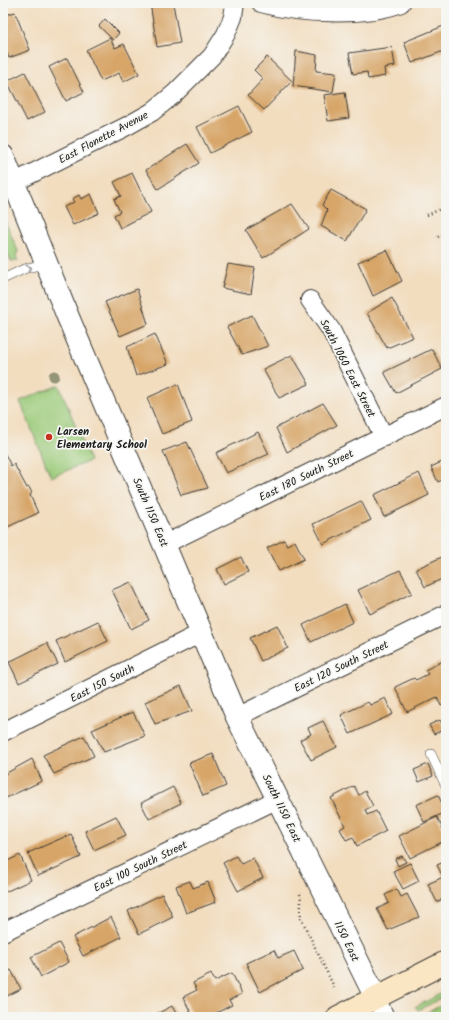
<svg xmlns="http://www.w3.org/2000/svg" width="449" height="1020" viewBox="0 0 449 1020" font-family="Kalam,sans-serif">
  <rect width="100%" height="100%" fill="#f6f6f2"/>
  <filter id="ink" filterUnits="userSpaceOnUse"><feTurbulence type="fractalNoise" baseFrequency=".025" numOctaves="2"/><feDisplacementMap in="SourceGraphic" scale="8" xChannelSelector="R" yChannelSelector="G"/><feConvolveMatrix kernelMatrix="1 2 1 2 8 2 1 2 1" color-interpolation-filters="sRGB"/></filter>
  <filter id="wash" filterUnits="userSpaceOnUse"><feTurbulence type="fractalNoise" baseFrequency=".012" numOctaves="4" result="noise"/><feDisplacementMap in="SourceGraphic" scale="16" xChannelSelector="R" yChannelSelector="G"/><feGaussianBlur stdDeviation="0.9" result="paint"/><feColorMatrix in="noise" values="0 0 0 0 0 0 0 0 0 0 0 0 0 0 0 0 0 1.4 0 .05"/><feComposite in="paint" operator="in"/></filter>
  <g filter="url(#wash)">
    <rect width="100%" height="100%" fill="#f2ddbf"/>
    <path fill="#9bca79" stroke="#5c734a" d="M3 216 18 251 16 256 18 261H11L3 244Z
      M59 385 90 461 51 477 20 401Z
      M446 991V996L418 1010 415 1007Z
      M446 1003V1017H418Z"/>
    <g id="blocks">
      <path fill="#d7a568" d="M150 3H173L180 43 157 47Z
        M15 12 30 50 9 58 3 43V16Z
        M105 19 119 33 113 40 99 26Z
        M446 25V50L412 63 404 42Z
        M110 38 115 48 124 44 139 74 123 82 119 73 101 81 86 50Z
        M392 47 395 66 384 68 385 76 368 79 367 72 353 74 349 53Z
        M296 51 317 55 316 71 336 73 333 92 293 86Z
        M267 57 292 81 264 110 248 95 263 79 254 70Z
        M67 58 84 92 66 101 49 67Z
        M25 72 45 112 27 121 7 81Z
        M345 92 349 118 328 121 324 95Z
        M239 106 252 132 210 153 197 127Z
        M187 144 199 163 158 189 146 170Z
        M132 173 151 212 120 228 114 215 120 212 114 199 121 196 114 182Z
        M331 190 366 209 347 241 321 226 327 210 322 205Z
        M91 194 99 213 73 225 64 207 74 202 72 199 79 195 81 199Z
        M292 204 309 229 263 258 246 230Z
        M387 250 402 281 373 296 358 262Z
        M228 264 255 268 251 294 222 288Z
        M137 289 148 324 120 336 105 302Z
        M392 298 413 337 387 348 367 313Z
        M252 315 268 346 242 355 227 327Z
        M155 334 168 364 136 376 127 347Z
        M432 349 442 369 396 393 384 372Z
        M292 355 309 384 279 398 263 369Z
        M178 384 192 422 162 434 147 398Z
        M323 403 337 425 287 452 276 428Z
        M258 432 269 454 226 473 216 453Z
        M187 442 208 488 181 495 163 451Z
        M3 450 11 466 14 464 27 488 29 487 32 493 30 495 38 513 3 529Z
        M446 460V478L438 482 431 467Z
        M419 473 429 495 384 517 374 495Z
        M361 501 371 520 323 544 313 524Z
        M284 540 287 545 295 541 304 559 279 571 267 548Z
        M446 555V577L425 587 416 569Z
        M241 557 248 572 224 584 217 569Z
        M400 570 412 593 370 614 358 590Z
        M131 582 149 620 131 629 112 590Z
        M345 604 353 622 311 642 303 625Z
        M98 621 108 641 65 662 56 641Z
        M277 625 288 648 261 661 250 638Z
        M47 643 58 664 19 683 9 662Z
        M443 661 446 666V703L441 706 437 697 407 712 395 687 414 678 416 680 428 674 425 670Z
        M181 686 192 711 155 724 145 702Z
        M385 698 393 714 350 734 341 715 368 702 370 705Z
        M133 712 145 736 104 752 92 730Z
        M440 720 445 729 434 734 429 725Z
        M323 721 337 747 311 760 300 740 311 734 308 728Z
        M84 736 94 756 54 774 43 755Z
        M213 754 226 786 203 796 189 763Z
        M32 759 42 781 6 798 3 792V775Z
        M428 764 433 776 419 782 414 770Z
        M354 786 359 795 365 791 373 806 365 810 367 815 376 811 386 831 357 846 353 837 346 840 340 829 345 826 331 798Z
        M173 787 181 803 149 819 141 803Z
        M438 795 446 812 424 822 416 805Z
        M116 816 126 835 94 850 85 831Z
        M437 817 446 835V840L410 858 399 836Z
        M71 834 81 857 38 876 28 853Z
        M20 855 31 880 3 893V863Z
        M236 856 241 864 253 858 263 878 238 891 223 863Z
        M402 856 406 862 398 866 395 859Z
        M446 861V897L437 902 428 884 443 877 437 865Z
        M410 863 419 881 403 889 393 871Z
        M190 881 193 888 208 882 216 902 186 913 176 886Z
        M397 889 401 897 407 894 419 917 388 930 377 909 389 903 385 895Z
        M162 894 173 917 139 934 128 911Z
        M111 917 121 937 83 956 73 937Z
        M59 943 69 962 41 977 31 957Z
        M274 950 278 958 294 951 303 970 260 992 246 963Z
        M11 970 21 989 3 998V974Z
        M232 973 242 994 229 1000 232 1005 208 1017H193L183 997 197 990 193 983 211 974 215 981Z
        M172 1006 178 1017H151Z"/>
    </g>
  </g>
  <g filter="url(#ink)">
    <use href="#blocks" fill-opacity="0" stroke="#3c3934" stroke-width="1"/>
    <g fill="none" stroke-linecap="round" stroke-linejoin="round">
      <g stroke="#3c3934" stroke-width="10">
        <path id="service" d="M3 279 24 269 47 263
          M431 754 446 786"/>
      </g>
      <g stroke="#3c3934" stroke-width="20">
        <path id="minor" d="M261 3C299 14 365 17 401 3
          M3 188 127 126 152 112 174 94 212 56 226 34 233 17 235 3
          M310 300 331 330 384 437
          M165 544 446 406
          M237 717 446 614
          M3 732 201 633
          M3 932 278 799
          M376 998 385 1017"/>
      </g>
      <g stroke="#3c3934" stroke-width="24">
        <path id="tertiary" d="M3 156 68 317 237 717 376 998"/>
      </g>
      <g stroke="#3c3934" stroke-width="24">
        <path id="secondary" d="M338 1017 446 962"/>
      </g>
      <path stroke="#3c3934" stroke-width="2.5" stroke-dasharray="1 3" stroke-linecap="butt" d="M427 215 441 209
        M438 237 446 233
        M3 368V369
        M300 894C302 902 300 910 301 918L334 987"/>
      <use href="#service" stroke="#fff" stroke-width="9"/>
      <use href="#minor" stroke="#fff" stroke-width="18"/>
      <use href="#tertiary" stroke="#fff" stroke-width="22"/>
      <use href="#secondary" stroke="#fbe6c4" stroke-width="22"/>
    </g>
    <circle fill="#949478" cx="54" cy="376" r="5.5"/>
    <defs><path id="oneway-chevron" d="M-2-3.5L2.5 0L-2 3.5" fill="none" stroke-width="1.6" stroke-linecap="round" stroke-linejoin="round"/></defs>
    <use stroke="#999" href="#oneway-chevron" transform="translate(29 268) rotate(-16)"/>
  </g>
  <circle fill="#c8321e" stroke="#f6f6f2" stroke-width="1.5" cx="49" cy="437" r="4"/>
  <g text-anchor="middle" stroke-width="3.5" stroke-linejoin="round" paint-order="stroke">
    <g font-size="11" fill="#1c1c1c" stroke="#f6f6f2">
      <text transform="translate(103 137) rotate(-28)" y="4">East Flonette Avenue</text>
      <text transform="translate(348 368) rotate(63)" y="4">South 1060 East Street</text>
      <text transform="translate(306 475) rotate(-26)" y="4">East 180 South Street</text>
      <text transform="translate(151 512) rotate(67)" y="4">South 1150 East</text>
      <text transform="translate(341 666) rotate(-26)" y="4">East 120 South Street</text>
      <text transform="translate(102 683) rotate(-27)" y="4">East 150 South</text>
      <text transform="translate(282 808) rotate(64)" y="4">South 1150 East</text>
      <text transform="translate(140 866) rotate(-26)" y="4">East 100 South Street</text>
      <text transform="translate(347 941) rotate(64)" y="4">1150 East</text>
    </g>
    <g font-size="11" font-weight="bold" fill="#1c1c1c" stroke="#f6f6f2" text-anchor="start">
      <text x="57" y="435">Larsen<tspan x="57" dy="13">Elementary School</tspan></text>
    </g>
  </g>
  <rect width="449" height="1020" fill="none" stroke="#f6f6f2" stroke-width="16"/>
</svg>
